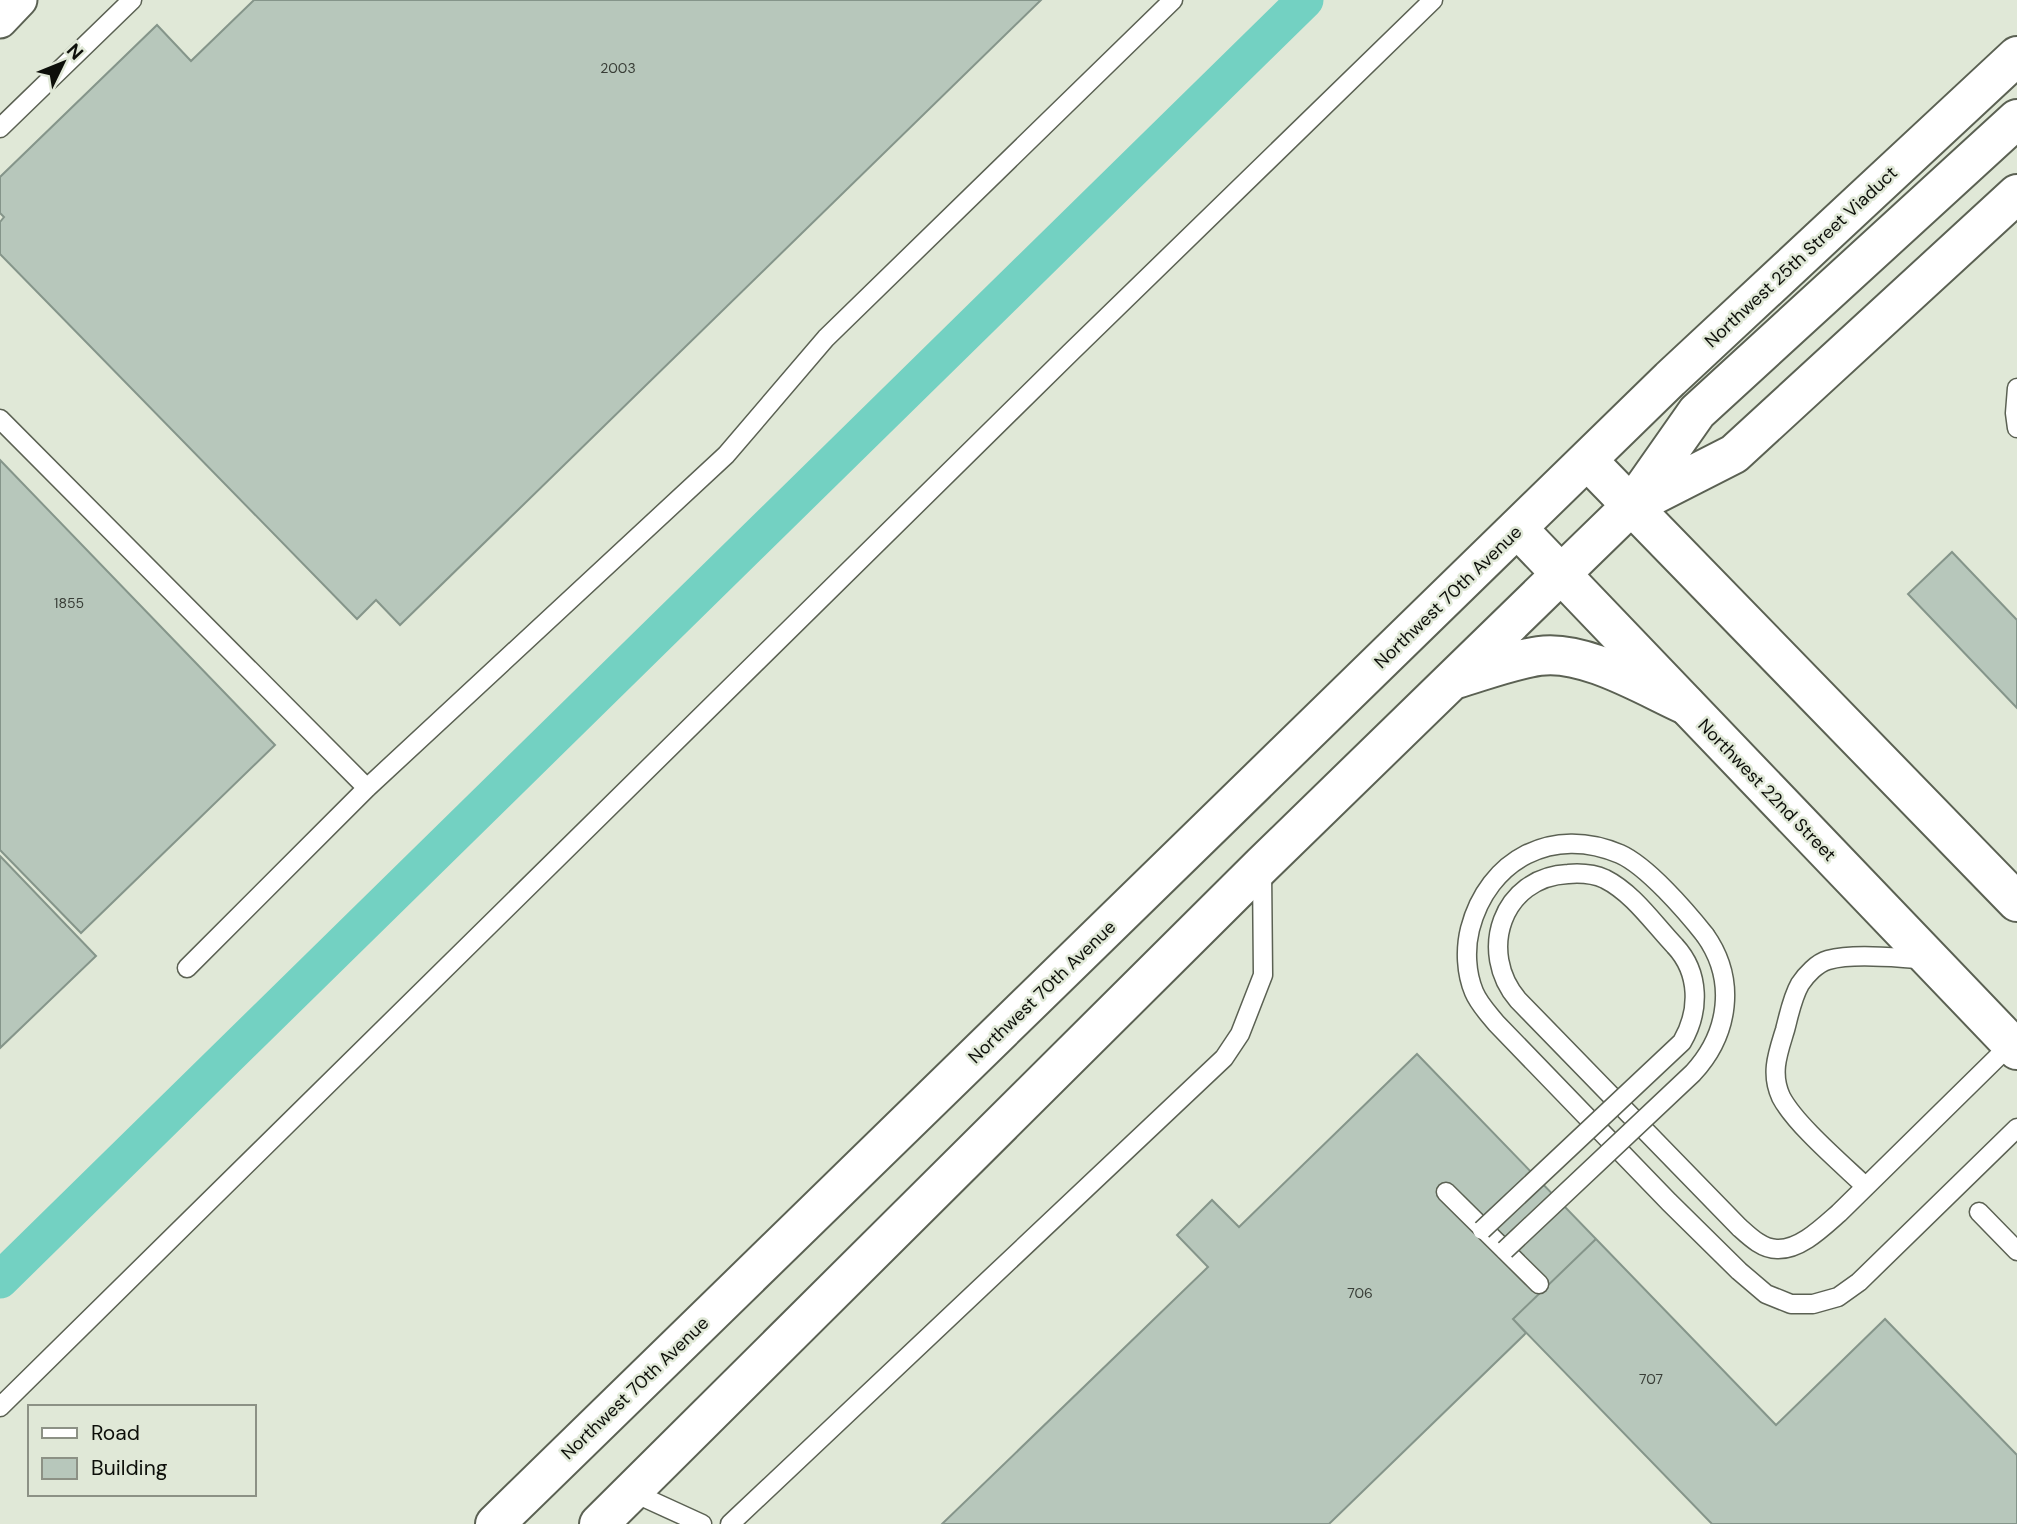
<svg xmlns="http://www.w3.org/2000/svg" width="2017" height="1524" viewBox="0 0 2017 1524" font-family="'DM Sans',sans-serif">
  <rect width="100%" height="100%" fill="#e0e8d7"/>
  <g fill="none" stroke-linecap="round" stroke-linejoin="round">
    <path stroke="#73d1c2" stroke-width="37" d="M0 1280 1305 0"/>
  </g>
  <path fill="#b7c7bb" stroke="#85958a" stroke-width="2" d="M254 0H1041L400 625 376 600 357 619 0 254V222L4 217 0 213V177L157 25 191 61Z
    M0 460 275 745 81 933 0 850Z
    M1952 552 2017 620V708L1908 594Z
    M0 856 96 956 0 1048Z
    M1417 1054 1596 1239 1513 1319 1526 1333 1329 1524H942L1208 1267 1177 1235 1212 1200 1239 1227Z
    M1596 1239 1776 1425 1885 1319 2017 1455V1524H1712L1513 1319Z"/>
  <g fill="none" stroke-linecap="round" stroke-linejoin="round">
    <g stroke="#5b6153" stroke-width="21">
      <path id="service" d="M0 128 132 0
        M2017 388 2015 413 2017 428
        M0 419 367 788
        M1705 935C1686 911 1647 866 1620 854 1553 825 1488 859 1470 929 1465 949 1466 973 1474 992 1479 1004 1488 1013 1496 1023L1669 1202 1739 1271 1766 1294 1791 1304H1813L1838 1297 1859 1282 2017 1128
        M1675 946C1654 924 1633 893 1605 879 1594 874 1580 873 1568 874 1502 877 1477 952 1518 1000L1739 1227C1749 1236 1762 1249 1777 1249 1800 1250 1823 1227 1839 1213L2011 1044
        M187 968 367 788 726 455 826 338 1173 0
        M1865 1186C1842 1164 1795 1124 1781 1097 1770 1073 1778 1053 1785 1030 1789 1015 1792 998 1800 984 1806 975 1817 963 1828 960 1855 953 1896 958 1924 959
        M1446 1192 1539 1284
        M1979 1212 2017 1251
        M0 1407 1070 353 1433 0
        M632 1492 702 1524
        M730 1524 1224 1058 1240 1034 1263 975 1262 869"/>
    </g>
    <g stroke="#5b6153" stroke-width="37">
      <path id="minor" d="M0 21 20 0"/>
    </g>
    <g stroke="#5b6153" stroke-width="42">
      <path id="tertiary" d="M1588 461 2017 902
        M1518 529 2017 1050"/>
    </g>
    <g stroke="#5b6153" stroke-width="42">
      <path id="secondary" d="M1636 504 1734 454 2017 194
        M1456 679C1483 671 1511 660 1539 656 1584 649 1646 687 1686 705
        M495 1524 1670 379 2017 56
        M599 1524 1262 865 1631 506 1697 412 2017 119"/>
    </g>
    <use href="#service" stroke="#fff" stroke-width="18"/>
    <use href="#minor" stroke="#fff" stroke-width="33"/>
    <use href="#tertiary" stroke="#fff" stroke-width="38"/>
    <use href="#secondary" stroke="#fff" stroke-width="38"/>
    <g stroke="#5b6153" stroke-width="21" stroke-linecap="butt">
      <path id="service-bridge" d="M1482 1230 1682 1042C1700 1011 1700 973 1675 946
        M1505 1250 1693 1073C1729 1034 1737 980 1705 935"/>
    </g>
    <use href="#service-bridge" stroke="#fff" stroke-width="18"/>
  </g>
  <g text-anchor="middle" stroke-width="5" stroke-linejoin="round" paint-order="stroke">
    <g font-size="14" fill="#383d36">
      <text x="618" y="73">2003</text>
      <text x="69" y="608">1855</text>
      <text x="1360" y="1298">706</text>
      <text x="1651" y="1384">707</text>
    </g>
    <g font-size="18" fill="#0d0f0a" stroke="#e0e8d7">
      <text transform="translate(1801 257) rotate(-43)" y="6">Northwest 25th Street Viaduct</text>
      <text transform="translate(1448 597) rotate(-44)" y="6">Northwest 70th Avenue</text>
      <text transform="translate(1767 790) rotate(46)" y="6">Northwest 22nd Street</text>
      <text transform="translate(1042 992) rotate(-44)" y="6">Northwest 70th Avenue</text>
      <text transform="translate(635 1388) rotate(-44)" y="6">Northwest 70th Avenue</text>
    </g>
  </g>
  <rect x="28" y="1405" width="228" height="91" fill="#e0e8d7" stroke="#8c9185" stroke-width="2"/>
  <rect x="42" y="1428" width="35" height="10" fill="#ffffff" stroke="#8c9185" stroke-width="2"/>
  <text x="91" y="1440" font-size="21" fill="#0d0f0a">Road</text>
  <rect x="42" y="1458" width="35" height="21" fill="#b7c7bb" stroke="#8c9185" stroke-width="2"/>
  <text x="91" y="1475" font-size="21" fill="#0d0f0a">Building</text>
  <g transform="translate(63 63) rotate(47)" stroke="#e0e8d7" stroke-width="5" paint-order="stroke">
  <path d="M0-5L12 26L0 18L-12 26Z" fill="#0d0f0a"/>
  <text y="-10" font-size="19" font-weight="bold" text-anchor="middle" fill="#0d0f0a">N</text>
  </g>
</svg>
